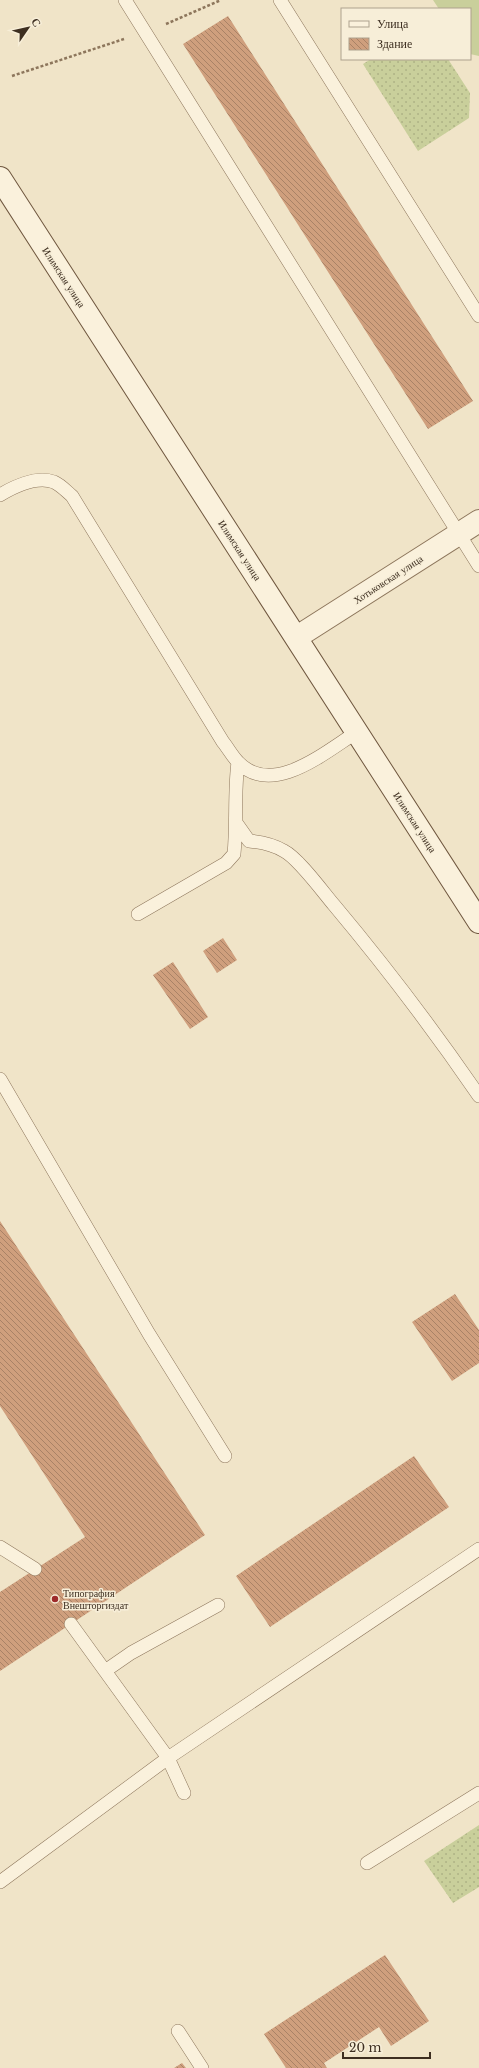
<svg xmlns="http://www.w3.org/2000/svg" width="479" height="2068" viewBox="0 0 479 2068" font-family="'Libre Baskerville',serif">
  <defs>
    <pattern id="grass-dots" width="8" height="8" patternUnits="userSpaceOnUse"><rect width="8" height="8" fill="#c9cf9b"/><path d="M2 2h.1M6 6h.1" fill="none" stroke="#aeb285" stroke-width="1.8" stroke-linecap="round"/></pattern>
    <pattern id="building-back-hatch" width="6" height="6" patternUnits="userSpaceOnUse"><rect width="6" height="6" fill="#cf9f7d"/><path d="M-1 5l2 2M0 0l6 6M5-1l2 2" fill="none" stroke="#a98266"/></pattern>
  </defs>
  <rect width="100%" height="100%" fill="#f0e4c8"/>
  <path fill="url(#grass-dots)" d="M371 59H448L470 93 469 118 418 151 363 64Z
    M479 1825V1887L453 1903 424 1861Z"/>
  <path fill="#c9cf9b" d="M433 0H479V56L470 54V9H439Z"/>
  <path fill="url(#building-back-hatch)" d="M228 16 473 401 428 429 183 44Z
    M223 938 237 960 217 973 203 951Z
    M173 962 208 1017 190 1029 153 975Z
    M0 1221 205 1535 0 1671V1592L85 1537 0 1406Z
    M455 1294 479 1330V1363L452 1381 412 1322Z
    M414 1456 449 1507 270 1627 236 1576Z
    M385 1955 429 2021 391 2046 379 2027 324 2063 327 2068H286L264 2034Z
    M182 2063 186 2068H174Z"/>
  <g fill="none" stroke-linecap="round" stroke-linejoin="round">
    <g stroke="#8d765c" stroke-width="14">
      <path id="lane" d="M125 0 479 566
        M280 0 479 316
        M0 495C15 486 37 476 54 482 61 485 67 492 72 496L223 742C228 748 232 756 238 762 272 798 325 752 357 732
        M237 824 249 841C261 842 274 845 284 851 298 858 323 892 334 905 386 967 433 1029 479 1096
        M138 914 226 863 234 854C237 824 234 793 238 762
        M0 1079 149 1334 225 1456
        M0 1547 35 1569
        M71 1624 168 1758 184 1793
        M105 1671 131 1653 218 1605
        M367 1863 479 1793
        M0 1882 168 1758 479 1549
        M178 2031 202 2068"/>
    </g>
    <g stroke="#8d765c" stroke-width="24">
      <path id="street" d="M297 637 479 521"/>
    </g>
    <g stroke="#6f573f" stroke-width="24">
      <path id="secondary" d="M0 178 479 922"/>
    </g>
    <path stroke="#8d765c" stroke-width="2.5" stroke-dasharray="3 2" stroke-linecap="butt" d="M166 24 221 0
      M12 76 124 39"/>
    <use href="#lane" stroke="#faf1dc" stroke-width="13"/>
    <use href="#street" stroke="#faf1dc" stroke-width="22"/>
    <use href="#secondary" stroke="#faf1dc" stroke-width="22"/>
  </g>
  <circle fill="#9e2a2b" stroke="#f7eed8" stroke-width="1.5" cx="55" cy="1599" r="4"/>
  <g text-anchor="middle" stroke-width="3" stroke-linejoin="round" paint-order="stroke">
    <g font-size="10" fill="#3d2e20" stroke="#f7eed8">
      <text transform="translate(64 277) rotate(57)" y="4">Илимская улица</text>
      <text transform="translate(240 550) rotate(57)" y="4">Илимская улица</text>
      <text transform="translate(388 579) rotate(-33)" y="4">Хотьковская улица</text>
      <text transform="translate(415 822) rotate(57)" y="4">Илимская улица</text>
    </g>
    <g font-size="10" fill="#3d2e20" stroke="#f7eed8" text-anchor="start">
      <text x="63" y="1597">Типография<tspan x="63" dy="12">Внешторгиздат</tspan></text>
    </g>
  </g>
  <rect x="341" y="8" width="130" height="52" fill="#f7eed8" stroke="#ada18e"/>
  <rect x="349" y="21" width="20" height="6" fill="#faf1dc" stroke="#ada18e"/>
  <text x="377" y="28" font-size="12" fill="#3d2e20">Улица</text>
  <rect x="349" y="38" width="20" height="12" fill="url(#building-back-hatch)" stroke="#ada18e"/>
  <text x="377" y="48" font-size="12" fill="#3d2e20">Здание</text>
  <g transform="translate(28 28) rotate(56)" stroke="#f7eed8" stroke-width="3" paint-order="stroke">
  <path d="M0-3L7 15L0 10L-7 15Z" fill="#3d2e20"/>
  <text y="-6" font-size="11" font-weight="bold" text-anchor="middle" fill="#3d2e20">С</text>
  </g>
  <path d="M343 2052v6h87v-6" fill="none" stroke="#3d2e20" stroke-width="2"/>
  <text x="349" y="2052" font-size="12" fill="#3d2e20" stroke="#f7eed8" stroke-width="3" paint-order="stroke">20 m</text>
</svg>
